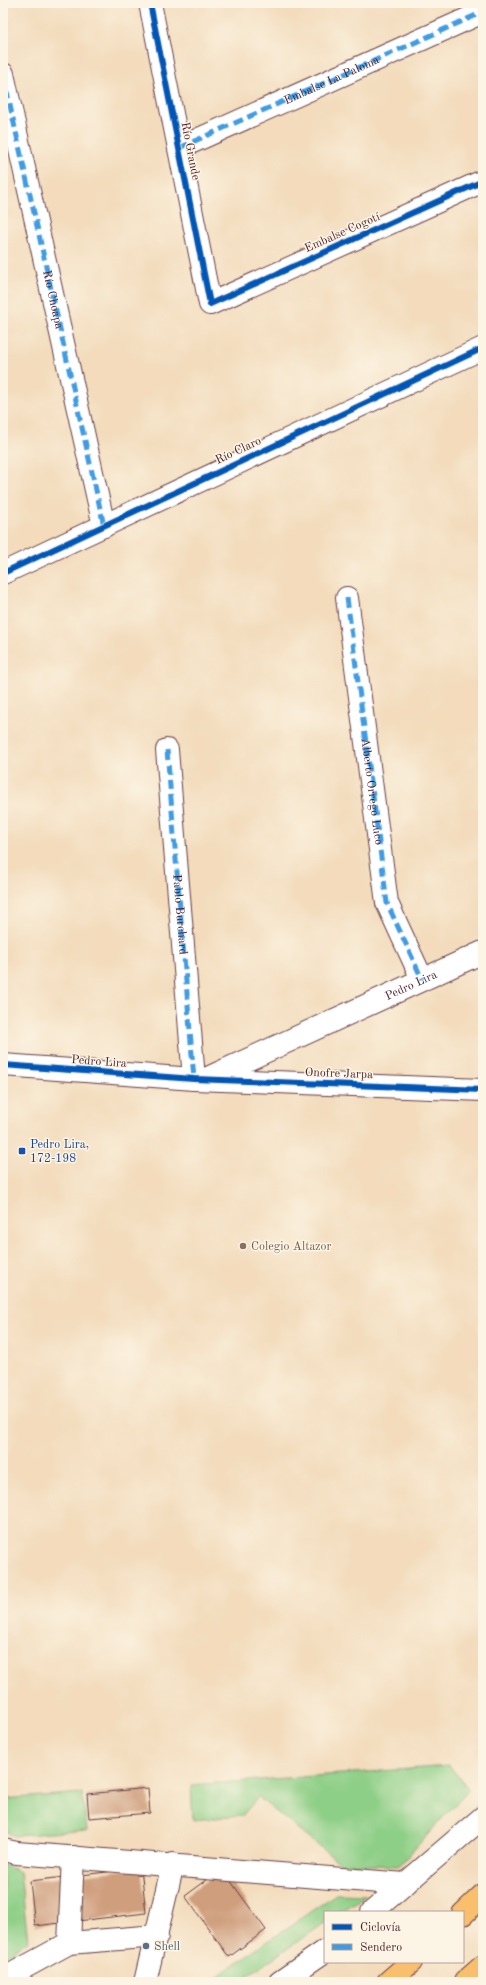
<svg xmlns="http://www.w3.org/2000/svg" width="486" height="1985" viewBox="0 0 486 1985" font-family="'Old Standard TT',serif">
  <rect width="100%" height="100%" fill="#fcf5e5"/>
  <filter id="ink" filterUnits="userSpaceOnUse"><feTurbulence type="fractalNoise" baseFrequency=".025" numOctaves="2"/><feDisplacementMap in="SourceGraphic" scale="8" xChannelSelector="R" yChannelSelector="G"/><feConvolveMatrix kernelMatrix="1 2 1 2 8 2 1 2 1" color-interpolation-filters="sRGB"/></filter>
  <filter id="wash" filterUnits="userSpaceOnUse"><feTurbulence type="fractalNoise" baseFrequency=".012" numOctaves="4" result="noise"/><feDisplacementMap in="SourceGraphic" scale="16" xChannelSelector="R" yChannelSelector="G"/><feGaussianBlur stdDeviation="0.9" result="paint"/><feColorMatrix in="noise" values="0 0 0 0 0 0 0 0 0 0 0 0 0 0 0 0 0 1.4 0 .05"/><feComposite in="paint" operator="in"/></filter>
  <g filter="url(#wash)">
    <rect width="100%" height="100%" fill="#f3dbbc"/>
    <path fill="#8ecf87" stroke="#6c7759" d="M449 1766 469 1789 399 1866 341 1864 258 1797 242 1816 193 1820 191 1785Z
      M82 1793 87 1830 14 1836 3 1830V1799Z
      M3 1864 20 1872 28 1941 3 1957Z
      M336 1894 366 1895 341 1912H325V1923L238 1982H209Z"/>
    <g id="blocks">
      <path fill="#cf9e7d" d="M148 1788 150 1813 89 1818 87 1794Z
        M141 1868 146 1913 35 1926 30 1881Z
        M222 1869 266 1930 229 1957 185 1896Z"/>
    </g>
  </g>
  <g filter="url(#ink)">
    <use href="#blocks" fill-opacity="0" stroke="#633b41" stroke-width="1"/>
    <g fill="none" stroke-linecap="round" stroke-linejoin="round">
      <g stroke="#633b41" stroke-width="24">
        <g id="minor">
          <path d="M150 3 210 304 483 181"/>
          <path id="s1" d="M3 74 104 526"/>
          <path id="s2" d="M179 148 483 12"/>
          <path d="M3 573 483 348"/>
          <path d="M347 598 387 903 422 979"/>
          <path id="s3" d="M167 750 194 1079"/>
          <path d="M3 1065 194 1079 483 1090"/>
          <path id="s4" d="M210 1077 483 952"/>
          <path d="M3 1850 17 1853 405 1884"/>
          <path d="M372 1912 483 1817"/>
          <path d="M69 1943 157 1936"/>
          <path d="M3 1979 69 1943 73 1857"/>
          <path d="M145 1982 173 1864"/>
          <path d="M280 1982 325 1951"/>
        </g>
      </g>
      <g stroke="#633b41" stroke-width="24">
        <path id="major" d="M463 1914 483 1895
          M388 1982 411 1962
          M465 1982 483 1966"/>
      </g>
      <use href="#minor" stroke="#fff" stroke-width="22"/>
      <use href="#major" stroke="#f9bf6d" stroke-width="22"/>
      <g stroke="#409be1" stroke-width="5" stroke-dasharray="10 5" stroke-linecap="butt">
        <path d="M3 74 104 526"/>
        <path d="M179 148 483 12"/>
        <path id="s5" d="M347 598 387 903 422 979"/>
        <path d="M167 750 194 1079 197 1078"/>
      </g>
      <g stroke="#fcf5e5" stroke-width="8">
        <path id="cycleway" d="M150 3 210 304 483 181
          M3 573 483 348
          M3 1065 194 1079 483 1090"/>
      </g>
      <use href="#cycleway" stroke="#0057b8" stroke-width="6"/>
    </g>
  </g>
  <rect fill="#1a4fb4" stroke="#fcf5e5" stroke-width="1.5" x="18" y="1147" width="8" height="8" rx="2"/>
  <circle fill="#8d6e63" stroke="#fcf5e5" stroke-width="1.5" cx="243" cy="1246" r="4"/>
  <circle fill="#5c6f8a" stroke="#fcf5e5" stroke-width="1.5" cx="146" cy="1946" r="4"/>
  <g text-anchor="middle" stroke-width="3" stroke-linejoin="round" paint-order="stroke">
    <g font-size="12" fill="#4a1f2b" stroke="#fcf5e5">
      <text dy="4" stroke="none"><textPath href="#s2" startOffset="167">Embalse La Paloma</textPath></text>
      <text transform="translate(191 151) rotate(79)" y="4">Río Grande</text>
      <text transform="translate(342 232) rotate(-24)" y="4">Embalse Cogotí</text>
      <text dy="4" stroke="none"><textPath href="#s1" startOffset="231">Río Choapa</textPath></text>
      <text transform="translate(238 450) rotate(-25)" y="4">Río Claro</text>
      <text dy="4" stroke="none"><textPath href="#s5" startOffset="195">Alberto Orrego Luco</textPath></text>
      <text dy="4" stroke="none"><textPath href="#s3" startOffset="165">Pablo Burchard</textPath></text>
      <text dy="4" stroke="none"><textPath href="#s4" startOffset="221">Pedro Lira</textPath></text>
      <text transform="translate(99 1061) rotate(4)" y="4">Pedro Lira</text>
      <text transform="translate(339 1073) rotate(2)" y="4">Onofre Jarpa</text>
    </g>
    <g font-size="12" fill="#164399" stroke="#fcf5e5" text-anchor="start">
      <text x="30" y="1148">Pedro Lira,<tspan x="30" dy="14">172-198</tspan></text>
    </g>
    <g font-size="12" fill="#785e54" stroke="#fcf5e5" text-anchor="start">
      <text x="251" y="1250">Colegio Altazor</text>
    </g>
    <g font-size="12" fill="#4e5e75" stroke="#fcf5e5" text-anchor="start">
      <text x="154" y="1950">Shell</text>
    </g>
  </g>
  <rect width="486" height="1985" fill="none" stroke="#fcf5e5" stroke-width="16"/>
  <rect x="324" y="1911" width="140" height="52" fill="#fcf5e5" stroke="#b59f9b"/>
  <rect x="332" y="1924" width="20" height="6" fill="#0057b8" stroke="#b59f9b"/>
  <text x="360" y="1931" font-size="12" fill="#4a1f2b">Ciclovía</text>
  <rect x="332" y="1944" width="20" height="6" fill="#409be1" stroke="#b59f9b"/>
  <text x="360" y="1951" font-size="12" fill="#4a1f2b">Sendero</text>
</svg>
